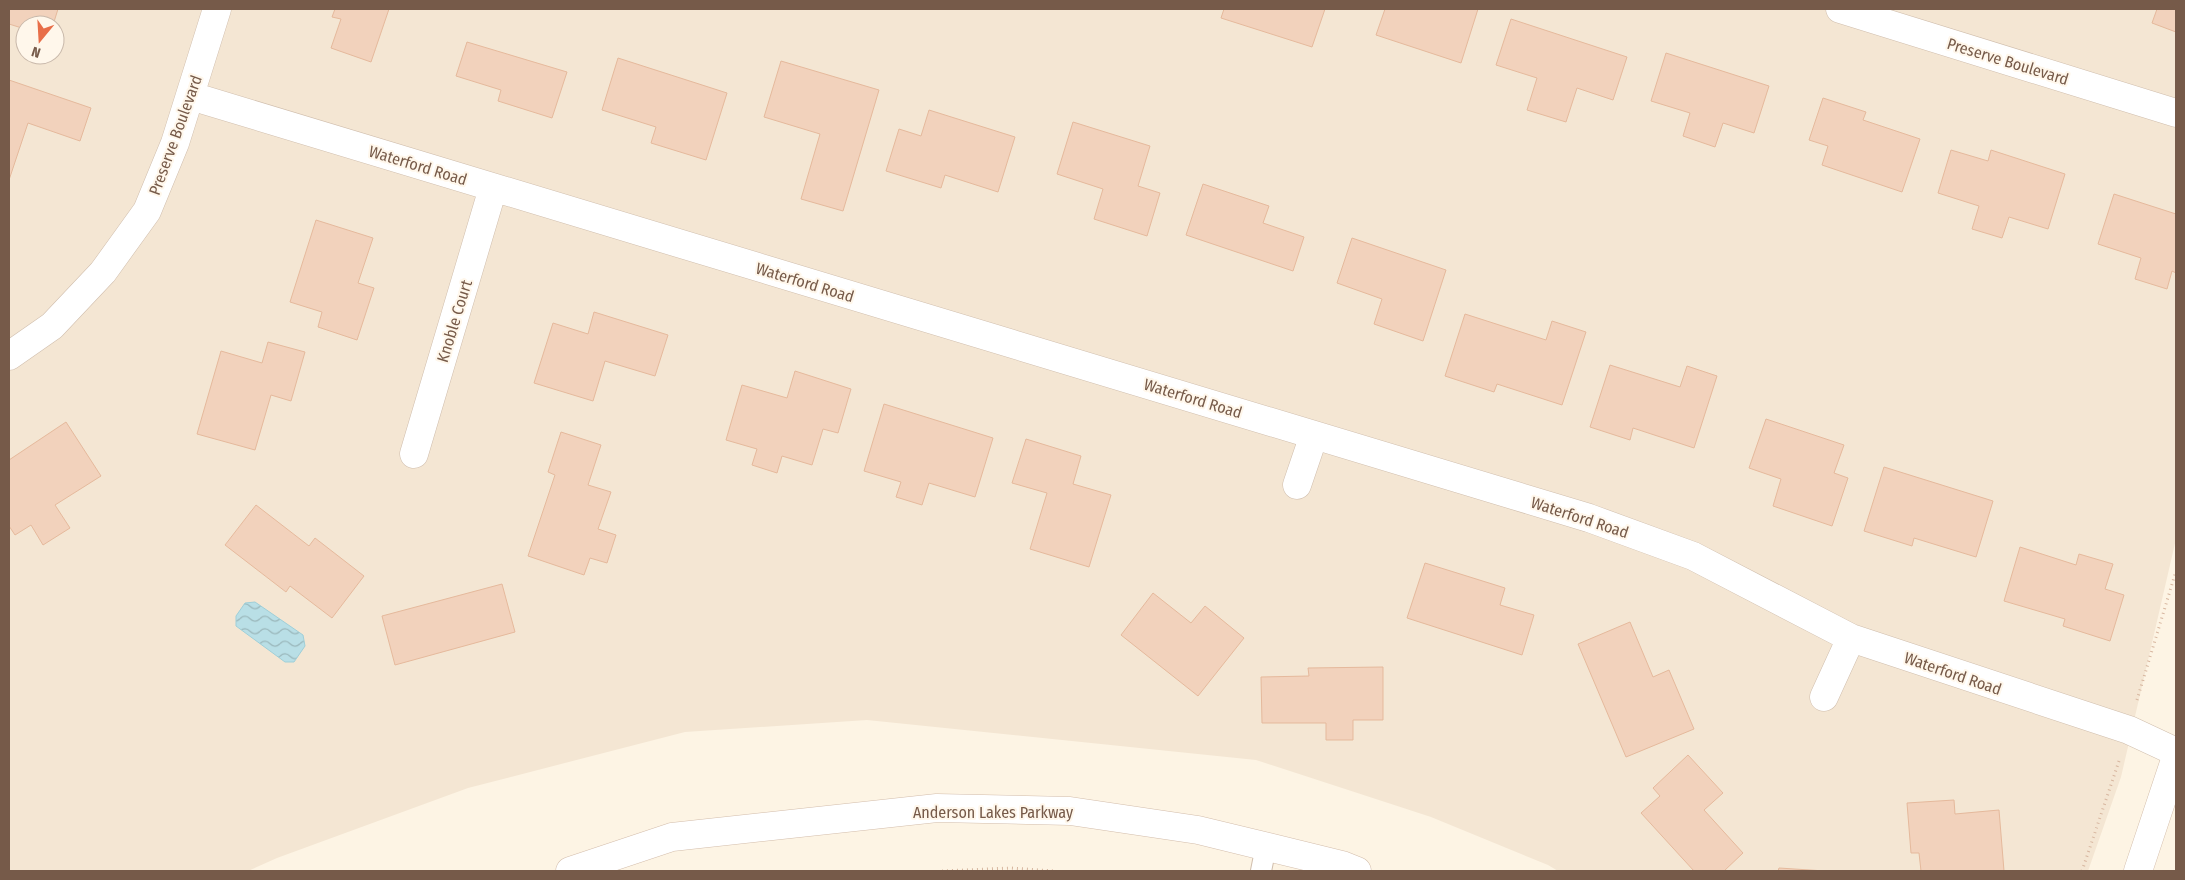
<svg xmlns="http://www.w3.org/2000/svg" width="2185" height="880" viewBox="0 0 2185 880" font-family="'Fira Sans Condensed',sans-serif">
  <defs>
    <pattern id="water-waves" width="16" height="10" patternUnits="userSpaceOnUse" patternTransform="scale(1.25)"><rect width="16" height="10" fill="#b9dfe6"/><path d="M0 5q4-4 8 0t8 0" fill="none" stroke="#9bb8bc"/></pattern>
  </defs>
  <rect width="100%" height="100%" fill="#fdf4e4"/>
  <path fill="#f4e6d3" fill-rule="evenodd" d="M9 9H2176V539L2121 777 2088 871H1558L1548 865 1431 817 1256 760 867 720 685 732 468 788 277 858 248 871H9ZM25 25H55V55H25Z"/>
  <path fill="url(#water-waves)" stroke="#9fcfd8" d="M255 602 303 635 305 646 294 662H285L236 626V616L245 603Z"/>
  <path fill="#f2d2bc" stroke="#e5b99c" d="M9 9H58L53 25H25V29L9 24Z
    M335 9H389L371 62 331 48 341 19 332 17Z
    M1224 9H1325L1312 47 1221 18Z
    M1385 9H1478L1461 63 1376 35Z
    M2157 9H2176V32L2152 23Z
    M1511 19 1627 57 1613 100 1577 88 1566 122 1527 110 1537 78 1496 65Z
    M467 42 567 72 552 118 498 101 501 90 456 76Z
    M1666 53 1769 86 1754 133 1723 123 1715 147 1683 136 1690 113 1651 101Z
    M618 58 727 93 706 160 651 143 656 127 602 110Z
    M781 61 879 90 843 211 801 199 820 134 764 117Z
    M9 80 91 108 80 141 28 123 9 180Z
    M1823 98 1866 112 1863 120 1920 139 1902 192 1822 165 1828 146 1809 140Z
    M929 110 1015 137 998 192 945 175 941 188 886 171 899 129 921 136Z
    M1073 122 1150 146 1138 186 1160 193 1147 236 1094 219 1103 189 1057 174Z
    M1951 150 1988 161 1991 150 2065 174 2048 229 2009 217 2002 238 1972 229 1979 206 1938 193Z
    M1203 184 1269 206 1263 223 1304 237 1293 271 1186 235Z
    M2114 194 2176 214V273L2172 271 2167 289 2135 279 2141 258 2098 244Z
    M316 220 373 238 358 283 374 288 357 340 318 327 322 312 290 302Z
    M1352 238 1446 270 1423 341 1374 324 1382 299 1337 283Z
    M594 312 668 335 655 376 605 361 593 401 534 383 553 323 588 334Z
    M1465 314 1546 340 1552 321 1586 332 1562 405 1497 384 1494 392 1445 376Z
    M268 342 305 352 291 401 271 395 255 450 197 434 221 351 262 363Z
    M1610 365 1680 387 1687 366 1717 376 1694 448 1633 428 1630 440 1590 427Z
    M795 371 851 389 838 433 823 429 812 465 782 456 777 473 752 465 757 449 726 440 742 385 787 398Z
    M884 404 993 438 975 497 929 483 922 505 896 497 901 482 864 471Z
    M1766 419 1844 445 1834 473 1848 478 1832 526 1773 506 1781 479 1749 468Z
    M66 422 101 476 55 505 70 528 43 545 31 525 15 535 9 526V460Z
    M561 432 601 445 588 485 611 492 598 529 616 535 607 563 590 558 584 575 528 556 555 475 548 472Z
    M1026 439 1081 456 1073 484 1111 495 1089 567 1030 549 1047 493 1012 483Z
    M1884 467 1993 501 1976 557 1914 538 1912 546 1864 531Z
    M256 505 309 546 315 538 364 576 332 618 290 586 286 592 225 545Z
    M2020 547 2076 565 2079 554 2113 564 2105 589 2124 595 2110 641 2063 626 2065 619 2004 601Z
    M1425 563 1505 588 1500 605 1534 615 1522 655 1407 618Z
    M502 584 515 632 395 665 382 616Z
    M1153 593 1191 623 1205 606 1244 638 1198 696 1121 635Z
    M1630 622 1653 677 1669 670 1694 729 1626 757 1578 644Z
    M1383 667V720H1353V740H1326V723H1262L1261 677 1309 676 1308 668Z
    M1688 755 1723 793 1704 810 1743 853 1724 871H1694L1641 813 1660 796 1653 788Z
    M1954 800 1955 814 1999 810 2004 871H1921L1919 853H1911L1907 803Z
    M1779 868 1825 871H1778Z"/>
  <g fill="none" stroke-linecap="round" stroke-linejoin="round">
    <g stroke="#d0bead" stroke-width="22">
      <path id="lane" d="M1261 871 1266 846"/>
    </g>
    <g stroke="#d0bead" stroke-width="29">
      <path id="street" d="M1840 9 2176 113
        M191 96 1589 518 1693 556 1851 638 2129 730 2176 752
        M9 356 52 326 103 272 147 211 175 143 217 9
        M414 454 493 188
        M1297 485 1314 435
        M1824 697 1851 638"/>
    </g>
    <g stroke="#d3bdab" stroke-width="29">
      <path id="secondary" d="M570 871 672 837 937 808 1070 811 1198 830 1342 865 1357 871
        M2138 871 2176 757"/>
    </g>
    <path stroke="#d7b69f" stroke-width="3" stroke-dasharray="1 4" stroke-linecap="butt" d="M2137 700 2176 571
      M942 871 1011 868 1054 871
      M2082 871 2119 761"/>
    <use href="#lane" stroke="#fff" stroke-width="20"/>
    <use href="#street" stroke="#fff" stroke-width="28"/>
    <use href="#secondary" stroke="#fff" stroke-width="28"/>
  </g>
  <g text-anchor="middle" stroke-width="4" stroke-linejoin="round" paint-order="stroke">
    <g font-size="16" fill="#765a49" stroke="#fff7eb">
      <text transform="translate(2008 61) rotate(17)" y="6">Preserve Boulevard</text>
      <text transform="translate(175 135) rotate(-70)" y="6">Preserve Boulevard</text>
      <text transform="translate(418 165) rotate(17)" y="6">Waterford Road</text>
      <text transform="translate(805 282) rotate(17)" y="6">Waterford Road</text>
      <text transform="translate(454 321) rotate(-73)" y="6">Knoble Court</text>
      <text transform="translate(1193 398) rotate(17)" y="6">Waterford Road</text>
      <text transform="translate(1580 517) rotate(18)" y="6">Waterford Road</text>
      <text transform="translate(1953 673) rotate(19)" y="6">Waterford Road</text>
      <text x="993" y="818">Anderson Lakes Parkway</text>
    </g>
  </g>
  <rect width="2185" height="880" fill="none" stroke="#765a49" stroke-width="20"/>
  <g transform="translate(40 40) rotate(198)"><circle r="24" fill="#fff7eb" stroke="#c8b8aa"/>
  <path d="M0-4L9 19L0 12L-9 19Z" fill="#e86e48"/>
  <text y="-8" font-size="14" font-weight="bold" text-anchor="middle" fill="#765a49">N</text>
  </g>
</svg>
